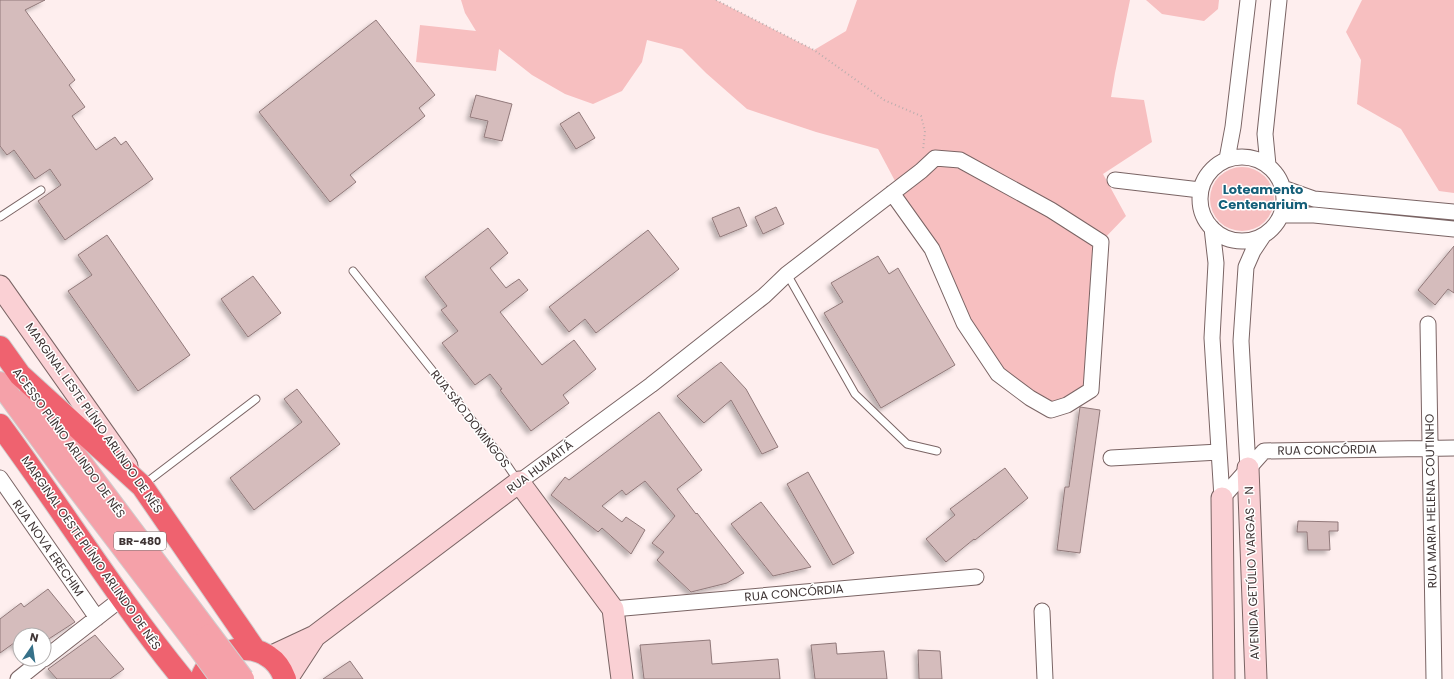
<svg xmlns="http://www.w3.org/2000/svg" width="1454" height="679" viewBox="0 0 1454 679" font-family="Poppins,sans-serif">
  <defs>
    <filter id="shadow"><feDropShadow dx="-3.5" dy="3.5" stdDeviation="2" flood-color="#0004"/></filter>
  </defs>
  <rect width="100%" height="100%" fill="#feeeee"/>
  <path fill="#f7bfc0" d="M461 0H716L814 50 846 31 857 0H1130L1115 73 1111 97 1144 100 1152 142 1103 174 1126 216 1101 242 1091 390 1051 410 998 374 878 149 816 132 747 109 706 73 682 49 647 40 642 62 622 91 593 104 565 94 532 75 499 49 496 71 416 62 420 25 476 31 465 13Z
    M1146 0H1219L1218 9 1204 21 1162 14Z
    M1362 0H1454V193L1439 191 1401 129 1357 104 1361 60 1346 32Z
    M1210 199a32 32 0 1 1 64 0a32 32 0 1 1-64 0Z"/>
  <path fill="#d5bcbc" stroke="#91797a" filter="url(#shadow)" d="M0 0H45L25 10 75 80 69 85 85 107 72 116 96 150 115 137 121 145 126 141 153 179 65 240 38 201 61 185 50 169 35 179 14 150 7 155 0 146Z
    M376 20 435 95 419 108 425 116 350 175 356 182 330 202 259 112Z
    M476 95 512 104 502 141 484 137 488 121 470 117Z
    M579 112 595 138 576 149 560 124Z
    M739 207 747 226 720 237 712 218Z
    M776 207 784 224 763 234 755 217Z
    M488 228 508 253 490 268 506 288 519 279 528 290 500 312 542 365 574 340 596 369 563 395 569 403 531 431 500 390 502 389 490 374 475 385 442 343 458 331 441 310 447 306 425 277Z
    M648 230 679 269 596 333 585 319 569 332 549 307Z
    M107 235 190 355 138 391 68 291 92 275 78 255Z
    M1454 246V293L1448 289 1435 305 1418 290Z
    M878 256 889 274 898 268 955 365 881 408 824 313 843 302 831 283Z
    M253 276 281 313 248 337 221 299Z
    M721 362 746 389 778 447 762 454 731 400 704 423 677 396Z
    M297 389 340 444 254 510 230 478 302 422 284 399Z
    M1080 407 1100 410 1080 553 1057 550 1065 487H1069Z
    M659 412 702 470 677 489 696 514 697 513 707 526 744 573 727 583 691 592 657 560 664 552 652 543 675 516 645 481 626 495 622 490 602 506 622 522 626 517 645 530 631 554 602 528 598 532 551 495 565 477 569 480Z
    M1005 468 1028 498 975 540 974 539 946 562 926 539 955 515 950 509Z
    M808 472 854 553 833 565 787 484Z
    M761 502 811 567 773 576 731 524Z
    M1298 521 1338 522V531H1329L1330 550H1308L1307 532H1297Z
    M48 589 75 622 44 642V635H20V652L14 643 0 653V619L21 603 24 607Z
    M95 635 124 669 110 679H57L48 669Z
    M710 640 712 664 778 659 780 679H644L640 645Z
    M836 643 837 654 884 651 887 679H815L811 645Z
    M918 650 940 651 942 679H919Z
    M350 661 363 679H323Z"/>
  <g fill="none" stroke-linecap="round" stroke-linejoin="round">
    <g stroke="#7a6464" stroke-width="9">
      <path id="lane" d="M0 217 41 190
        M353 271 503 459 518 481
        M787 274 855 394 907 444 937 451
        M143 485 256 399"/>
    </g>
    <g stroke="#7a6464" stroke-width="17">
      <path id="street" d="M1200 199a42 42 0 1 1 84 0a42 42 0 1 1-84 0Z
        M1227 159 1233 127 1248 0
        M1268 165 1265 134 1279 0
        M1115 180 1200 190
        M1283 188 1314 199 1454 212
        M1281 215H1314L1454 229
        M1212 228 1216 263 1212 338 1222 498
        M1428 324 1434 679
        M1111 458 1219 452
        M1248 468 1241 341 1246 267 1253 251 1263 236
        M0 478 97 618
        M519 482 651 385 764 296 787 274 921 171 935 158 960 160 1051 210 1101 242 1091 390 1067 405 1051 410 1030 398 998 374 964 323 932 249 892 193
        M1222 498 1264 451 1454 448
        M613 609 976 577
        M1042 611 1045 679
        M44 659 121 599
        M18 679 43 659"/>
    </g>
    <g stroke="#7a6464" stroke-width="23">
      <path id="secondary" d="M0 286 127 466
        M1248 468 1256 679
        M1222 498 1224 679
        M270 657 315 636 519 482 613 609 622 679
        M287 679 315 636"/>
    </g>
    <g stroke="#d1cece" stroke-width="24">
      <path id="primary" d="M0 383 66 473 197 645
        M31 391 70 448 210 635"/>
    </g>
    <g stroke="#d1cece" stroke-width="24">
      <path id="highway" d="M0 347 20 375 142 486 255 650
        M0 425C62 509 117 598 183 679
        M201 679C210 652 245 640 269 657 277 662 282 671 285 679"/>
    </g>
    <path stroke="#bbadad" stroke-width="2" stroke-dasharray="1 3" stroke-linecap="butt" d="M716 0 814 50 884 100 921 116 925 131 923 150"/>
    <use href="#lane" stroke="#fff" stroke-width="7"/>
    <use href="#street" stroke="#fff" stroke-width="15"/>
    <use href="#secondary" stroke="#fad0d4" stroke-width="21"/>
    <use href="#primary" stroke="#f5a1a9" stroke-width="22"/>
    <use href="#highway" stroke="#ef626f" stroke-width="22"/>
    <g stroke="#d1cece" stroke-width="24" stroke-linecap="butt">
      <path id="primary-bridge" d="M210 635 243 679
        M197 645 222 679"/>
    </g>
    <use href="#primary-bridge" stroke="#f5a1a9" stroke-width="22"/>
  </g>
  <g text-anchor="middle" stroke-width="3" stroke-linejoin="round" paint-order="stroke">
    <rect fill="#fff" stroke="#787171" stroke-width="1" x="114" y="532" width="52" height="18" rx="3"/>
    <g font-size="11" font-weight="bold" fill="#3e3434">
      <text x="140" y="545">BR-480</text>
    </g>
    <g font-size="12" fill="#3e3434" stroke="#fff">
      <text transform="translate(94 418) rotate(55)" y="4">MARGINAL LESTE PLÍNIO ARLINDO DE NÊS</text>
      <text transform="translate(470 419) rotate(52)" y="4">RUA SÃO DOMINGOS</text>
      <text transform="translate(69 443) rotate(54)" y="4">ACESSO PLÍNIO ARLINDO DE NÊS</text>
      <text transform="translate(1327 450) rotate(-1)" y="4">RUA CONCÓRDIA</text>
      <text transform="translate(540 467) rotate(-37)" y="4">RUA HUMAITÁ</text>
      <text transform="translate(1431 501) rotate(-91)" y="4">RUA MARIA HELENA COUTINHO</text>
      <text transform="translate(48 548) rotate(55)" y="4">RUA NOVA ERECHIM</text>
      <text transform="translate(91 553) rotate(55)" y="4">MARGINAL OESTE PLÍNIO ARLINDO DE NÊS</text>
      <text transform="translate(1252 573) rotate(-92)" y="4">AVENIDA GETÚLIO VARGAS - N</text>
      <text transform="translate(794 593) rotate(-5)" y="4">RUA CONCÓRDIA</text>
    </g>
    <g font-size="13" font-weight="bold" fill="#155f79" stroke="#fff">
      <text x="1263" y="194">Loteamento<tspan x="1263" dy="15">Centenarium</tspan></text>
    </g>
  </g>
  <g transform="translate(32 647) rotate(13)"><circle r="19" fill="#ffffff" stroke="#b2aeae"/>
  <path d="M0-3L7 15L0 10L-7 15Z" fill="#367189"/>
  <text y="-6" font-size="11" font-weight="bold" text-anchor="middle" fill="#3e3434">N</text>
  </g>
</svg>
